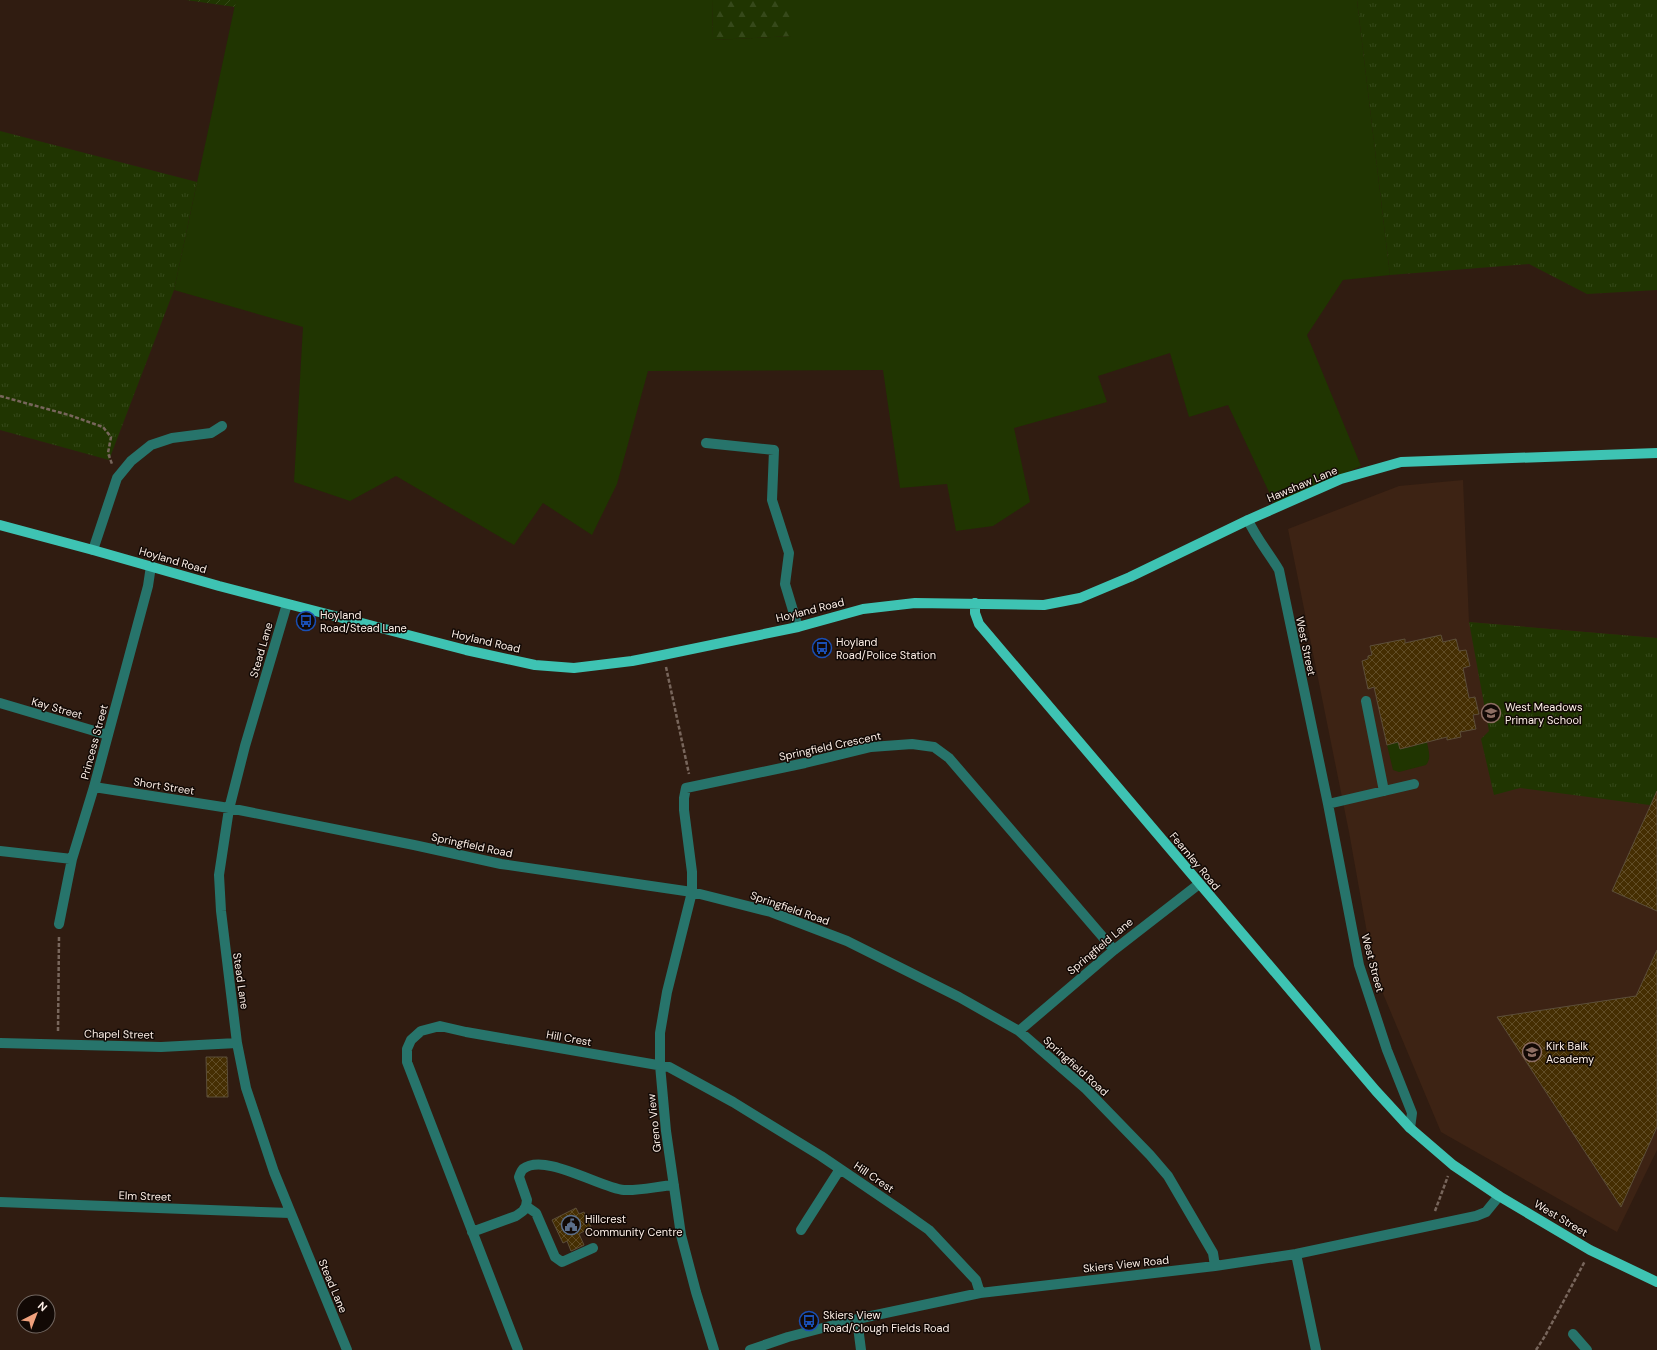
<svg xmlns="http://www.w3.org/2000/svg" width="1657" height="1350" viewBox="0 0 1657 1350" font-family="'DM Sans',sans-serif">
  <defs>
    <pattern id="forest-firs" width="22" height="20" patternUnits="userSpaceOnUse"><rect width="22" height="20" fill="#203501"/><path d="M5 1l3.5 6h-7zM16 11l3.5 6h-7z" fill="#36491a"/></pattern>
    <pattern id="park-tufts" width="24" height="20" patternUnits="userSpaceOnUse"><rect width="24" height="20" fill="#203501"/><path d="M3 7l-1-3M5 7V3M7 7l1-3M15 17l-1-3M17 17v-4M19 17l1-3" fill="none" stroke="#36491a"/></pattern>
    <pattern id="garden-furrows" width="10" height="10" patternUnits="userSpaceOnUse"><rect width="10" height="10" fill="#203501"/><path d="M-1 1l2-2M0 10L10 0M9 11l2-2" fill="none" stroke="#36491a"/></pattern>
    <pattern id="building-cross-hatch" width="8" height="8" patternUnits="userSpaceOnUse"><rect width="8" height="8" fill="#452e02"/><path d="M0 0l8 8M0 8l8-8" fill="none" stroke="#614d27"/></pattern>
  </defs>
  <rect width="100%" height="100%" fill="#301c11"/>
  <path fill="#3d2314" d="M1463 480 1469 622 1657 638V1150L1617 1232 1441 1132 1374 972 1349 832 1288 529 1399 486Z"/>
  <path fill="#203501" d="M236 0H713L712 40 792 36 793 0H1357L1390 275 1343 280 1307 335 1361 466 1275 505 1228 405 1189 417 1170 353 1098 376 1107 402 1014 428 1030 502 993 526 956 531 947 484 900 488 883 370 648 371 617 484 592 535 543 503 514 545 396 476 350 501 294 482 303 327 174 290Z
    M1414 741 1427 742C1428 750 1432 758 1426 765L1399 772 1393 770 1387 745 1398 742 1400 749 1415 746Z"/>
  <path fill="url(#forest-firs)" d="M713 0H793V36L712 40Z"/>
  <path fill="url(#park-tufts)" d="M1357 0H1657V290L1587 294 1529 264 1390 275Z
    M0 131 197 182 174 290 109 460 0 430Z
    M1469 622 1657 638V806L1520 788 1494 795 1481 739 1489 731Z"/>
  <path fill="url(#garden-furrows)" d="M186 0H236L235 7Z"/>
  <path fill="url(#building-cross-hatch)" stroke="#5c4e39" d="M1441 635 1443 642 1456 639 1459 651 1466 650 1470 666 1463 668 1469 698 1475 697 1479 714 1473 715 1476 729 1460 732 1461 737 1447 740V737L1400 749 1398 742 1387 745 1374 687 1368 689 1362 661 1368 659V656L1372 655 1370 646 1405 639V643Z
    M1657 791V911L1612 891Z
    M1657 950V1127L1621 1207 1497 1017 1636 996Z
    M206 1057H227L228 1097H207Z
    M576 1208 579 1214 584 1212 591 1227 579 1234 584 1245 571 1251 567 1241 563 1243 552 1220Z"/>
  <g fill="none" stroke-linecap="round" stroke-linejoin="round">
    <path stroke="#78665c" stroke-width="2.5" stroke-dasharray="4 2" stroke-linecap="butt" d="M0 396 69 415 103 427 111 437 108 453 112 464
      M666 667 689 774
      M58 1031 59 936
      M1435 1211 1448 1176
      M1536 1350 1545 1336 1585 1261"/>
    <path stroke="#27746b" stroke-width="10" d="M706 443 774 450 772 500 789 553 785 584 798 627
      M1248 520C1256 538 1269 553 1279 570L1328 804 1359 965 1387 1050 1412 1113 1410 1128
      M93 550 117 478 131 461 151 445 172 438 211 433 222 426
      M287 604 245 746 229 809 219 875 221 911 237 1043 246 1088 274 1172 347 1350
      M1366 701 1384 791
      M0 703 108 735
      M94 787 229 808 414 845 501 864 692 892 771 912 847 941 959 997 1019 1031 1086 1089 1150 1155 1168 1176 1213 1253 1215 1266
      M1328 804 1414 784
      M0 851 72 859
      M59 924 72 859 94 787 148 586 151 566
      M1019 1031 1114 950 1199 884
      M0 1043 161 1047 237 1043
      M0 1202 290 1213
      M526 1206 536 1213 555 1257 562 1262 593 1248
      M801 1230 840 1169
      M472 1232 516 1216 523 1211 526 1206 527 1200 519 1177C520 1174 521 1171 523 1169 544 1152 601 1188 624 1190 639 1191 659 1186 674 1185
      M1296 1254 1316 1350
      M857 1319 861 1350
      M1573 1334 1587 1350
      M518 1350 407 1062V1049L411 1040 421 1031 440 1026 466 1032 669 1067 733 1102 821 1156 902 1211 929 1230 976 1280 980 1293
      M714 1350 696 1292 681 1235 666 1131 660 1065V1033L667 992 692 892V872L684 810V798L686 788 805 763 871 747 912 744 934 747 949 758 1114 950
      M750 1350 788 1337 857 1319 980 1293 1215 1266 1296 1254 1476 1216 1486 1212 1499 1196"/>
    <path stroke="#3ec3b3" stroke-width="10" d="M0 525 93 550 219 586 466 650 535 665 574 668 632 661 663 655 798 627 863 609 915 603 1044 605 1080 598 1130 577 1248 520 1341 479 1401 462 1657 453
      M975 603V613L979 624 1376 1091 1410 1128 1453 1165 1499 1196 1590 1250 1657 1282"/>
  </g>
  <defs>
    <g id="bus-ring" transform="scale(1)"><circle r="9.5" fill="#120905" stroke="#1a4fb4" stroke-width="1.5"/><path d="M-5-6H5V4H4V6H2V4H-2V6H-4V4H-5ZM-3.5-4V0h7V-4ZM-3.5 1.2v1.5H-2V1.2ZM2 1.2v1.5H3.5V1.2Z" fill="#1a4fb4"/></g>
    <g id="school-ring" transform="scale(1)"><circle r="9.5" fill="#120905" stroke="#8d6e63" stroke-width="1.5"/><path d="M0-5L7-2L0 1L-7-2ZM-4 1L0 2.5L4 1V4Q0 6-4 4Z" fill="#8d6e63"/></g>
    <g id="civic-ring" transform="scale(1)"><circle r="9.5" fill="#120905" stroke="#5c6f8a" stroke-width="1.5"/><path d="M-.6-6.5H3V-4.5H.6V-3L4-1V1h2V6H-6V1h2V-1L-.6-3ZM-1.2 2.5V6h2.4V2.5Z" fill="#5c6f8a"/></g>
  </defs>
  <g fill-rule="evenodd">
    <use href="#bus-ring" x="306" y="621"/>
    <use href="#bus-ring" x="822" y="648"/>
    <use href="#school-ring" x="1491" y="713"/>
    <use href="#school-ring" x="1532" y="1052"/>
    <use href="#civic-ring" x="571" y="1225"/>
    <use href="#bus-ring" x="809" y="1321"/>
  </g>
  <g text-anchor="middle" stroke-width="3" stroke-linejoin="round" paint-order="stroke">
    <g font-size="11" fill="#fceee6" stroke="#120905">
      <text transform="translate(1302 484) rotate(-23)" y="4">Hawshaw Lane</text>
      <text transform="translate(173 560) rotate(16)" y="4">Hoyland Road</text>
      <text transform="translate(810 610) rotate(-14)" y="4">Hoyland Road</text>
      <text transform="translate(486 641) rotate(13)" y="4">Hoyland Road</text>
      <text transform="translate(1306 646) rotate(78)" y="4">West Street</text>
      <text transform="translate(261 650) rotate(-74)" y="4">Stead Lane</text>
      <text transform="translate(57 708) rotate(16)" y="4">Kay Street</text>
      <text transform="translate(94 742) rotate(-75)" y="4">Princess Street</text>
      <text transform="translate(830 746) rotate(-12)" y="4">Springfield Crescent</text>
      <text transform="translate(164 786) rotate(9)" y="4">Short Street</text>
      <text transform="translate(472 845) rotate(12)" y="4">Springfield Road</text>
      <text transform="translate(1195 861) rotate(50)" y="4">Fearnley Road</text>
      <text transform="translate(790 908) rotate(19)" y="4">Springfield Road</text>
      <text transform="translate(1100 946) rotate(-40)" y="4">Springfield Lane</text>
      <text transform="translate(1373 963) rotate(75)" y="4">West Street</text>
      <text transform="translate(241 981) rotate(82)" y="4">Stead Lane</text>
      <text transform="translate(119 1034) rotate(1)" y="4">Chapel Street</text>
      <text transform="translate(569 1038) rotate(10)" y="4">Hill Crest</text>
      <text transform="translate(1076 1066) rotate(42)" y="4">Springfield Road</text>
      <text transform="translate(654 1123) rotate(-96)" y="4">Greno View</text>
      <text transform="translate(874 1177) rotate(34)" y="4">Hill Crest</text>
      <text transform="translate(145 1196) rotate(2)" y="4">Elm Street</text>
      <text transform="translate(1561 1218) rotate(31)" y="4">West Street</text>
      <text transform="translate(1126 1264) rotate(-6)" y="4">Skiers View Road</text>
      <text transform="translate(333 1286) rotate(67)" y="4">Stead Lane</text>
    </g>
    <g font-size="11" fill="#fceee6" stroke="#120905" text-anchor="start">
      <text x="320" y="619">Hoyland<tspan x="320" dy="13">Road/Stead Lane</tspan></text>
      <text x="836" y="646">Hoyland<tspan x="836" dy="13">Road/Police Station</tspan></text>
      <text x="1505" y="711">West Meadows<tspan x="1505" dy="13">Primary School</tspan></text>
      <text x="1546" y="1050">Kirk Balk<tspan x="1546" dy="13">Academy</tspan></text>
      <text x="585" y="1223">Hillcrest<tspan x="585" dy="13">Community Centre</tspan></text>
      <text x="823" y="1319">Skiers View<tspan x="823" dy="13">Road/Clough Fields Road</tspan></text>
    </g>
  </g>
  <g transform="translate(36 1314) rotate(42)"><circle r="19" fill="#120905" stroke="#70655f"/>
  <path d="M0-3L7 15L0 10L-7 15Z" fill="#f1a17d"/>
  <text y="-6" font-size="11" font-weight="bold" text-anchor="middle" fill="#fceee6">N</text>
  </g>
</svg>
